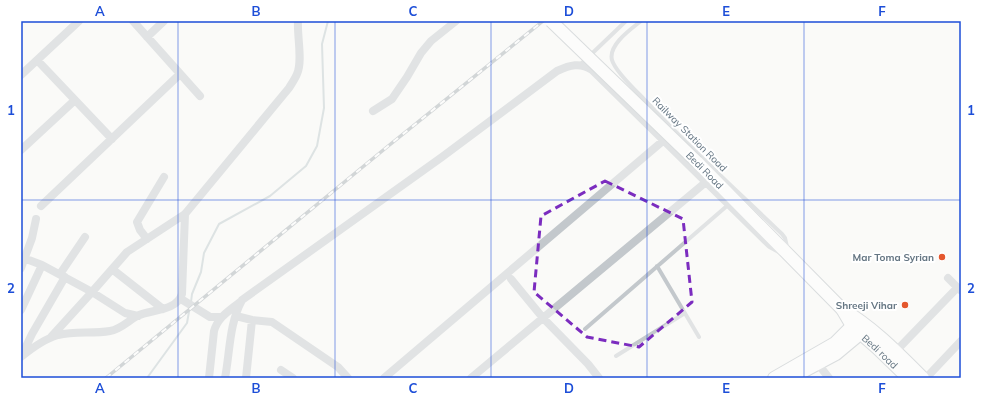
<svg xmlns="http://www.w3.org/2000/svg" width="982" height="399" viewBox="0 0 982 399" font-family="Mulish,sans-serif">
  <rect width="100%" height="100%" fill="#fafaf8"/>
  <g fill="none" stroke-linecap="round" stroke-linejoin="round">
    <path stroke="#bbc7cb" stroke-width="2" d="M191 302 192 294 201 272 204 253 219 224 270 196 306 166 317 146 324 108 322 44 328 21
      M147 378 187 323 190 306"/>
    <g stroke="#b3babf" stroke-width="14">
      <g id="secondary">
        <path id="s1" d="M697 162 842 309 852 326 877 348 908 378"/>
        <path d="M842 309C873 327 898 353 923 378"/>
        <path d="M774 378 835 343 857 321"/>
        <path d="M791 378 836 354 866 329"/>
      </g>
    </g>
    <path stroke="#c3c8cc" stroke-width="4" d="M641 21C631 29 608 45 612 60 615 71 634 89 643 98 687 145 735 189 782 234L785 238 787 247
      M581 64 626 21
      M657 266 699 337
      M585 329 728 205
      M616 356 685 313"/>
    <path stroke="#c3c8cc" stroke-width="8" d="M133 21 200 96
      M147 37 164 21
      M37 60 112 139
      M21 75 79 21
      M373 111 392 99 407 77 421 53 431 41 456 21
      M21 150 75 100
      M41 206 180 74
      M147 239 140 230 137 222 164 177
      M21 257 42 265 92 292 127 252 185 214 289 88C292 83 295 79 297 74 303 61 297 37 298 21
      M21 268 32 238 36 219
      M112 269 163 309
      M60 274 85 237
      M948 278 960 290
      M511 279 543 318 588 364 599 378
      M181 299 210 317H221
      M21 310 42 265
      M236 316 252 320 272 322 338 367 348 378
      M51 337 92 292 125 313 138 316
      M896 351 957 288
      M22 355 32 334 65 277
      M21 357C32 348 44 339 58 335 75 331 93 334 110 331 121 329 128 321 137 316 151 309 176 312 182 294L185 214
      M818 364 829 378
      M281 370 293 378
      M209 378 214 331C218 317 229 311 240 302
      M225 378C230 352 229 324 242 300L442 157 557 71C570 65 580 62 592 70L770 245 781 251
      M246 378 252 320
      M384 378 664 140
      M471 378 706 182
      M926 378 961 341"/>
    <use href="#secondary" stroke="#fff" stroke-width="12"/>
    <g stroke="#a2aab0" stroke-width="3.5">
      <path id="rail" d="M106 378 387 147 543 21"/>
    </g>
    <use href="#rail" stroke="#fff" stroke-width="2" stroke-dasharray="6" stroke-linecap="butt"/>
    <g stroke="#b3babf" stroke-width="14" stroke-linecap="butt">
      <path id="secondary-bridge" d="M551 21 697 162"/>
    </g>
    <use href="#secondary-bridge" stroke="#fff" stroke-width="12"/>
  </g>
  <path d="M0 0H982V399H0ZM605 181 683 219 692 302 639 347 587 337 534 292 541 216Z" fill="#fafaf8" fill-opacity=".55" fill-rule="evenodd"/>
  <path fill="none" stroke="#7b2cbf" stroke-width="3" stroke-dasharray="8 5" stroke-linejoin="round" d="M605 181 683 219 692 302 639 347 587 337 534 292 541 216Z"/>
  <path fill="none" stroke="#1d4ed8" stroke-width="1" stroke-opacity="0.55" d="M178 21V378M335 21V378M491 21V378M647 21V378M804 21V378M21 200H961"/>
  <g fill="#e4572e" stroke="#fff" stroke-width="1.5">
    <circle cx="942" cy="257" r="4"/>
    <circle cx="905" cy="305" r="4"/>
  </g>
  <g text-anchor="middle" stroke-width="4" stroke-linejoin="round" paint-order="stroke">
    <g font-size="10" fill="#657683" stroke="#fff">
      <text transform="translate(690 134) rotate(45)" y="4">Railway Station Road</text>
      <text transform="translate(705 170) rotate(45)" y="4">Bedi Road</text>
      <text dy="4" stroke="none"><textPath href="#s1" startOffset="264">Bedi road</textPath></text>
    </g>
    <g font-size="10" font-weight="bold" fill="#657683" stroke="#fff" text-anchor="end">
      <text x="934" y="261">Mar Toma Syrian</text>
      <text x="897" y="309">Shreeji Vihar</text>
    </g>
  </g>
  <rect width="982" height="399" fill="none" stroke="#ffffff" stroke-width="44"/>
  <rect x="22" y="22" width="938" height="355" fill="none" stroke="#1d4ed8" stroke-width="1.5"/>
  <g font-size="13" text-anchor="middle" font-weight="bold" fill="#1d4ed8">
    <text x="100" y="16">A</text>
    <text x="256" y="16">B</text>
    <text x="413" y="16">C</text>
    <text x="569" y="16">D</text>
    <text x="726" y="16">E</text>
    <text x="882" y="16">F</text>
    <text x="11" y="115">1</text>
    <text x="971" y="115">1</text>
    <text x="11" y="293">2</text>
    <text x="971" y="293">2</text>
    <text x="100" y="393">A</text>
    <text x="256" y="393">B</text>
    <text x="413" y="393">C</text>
    <text x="569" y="393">D</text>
    <text x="726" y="393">E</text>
    <text x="882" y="393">F</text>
  </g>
</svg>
